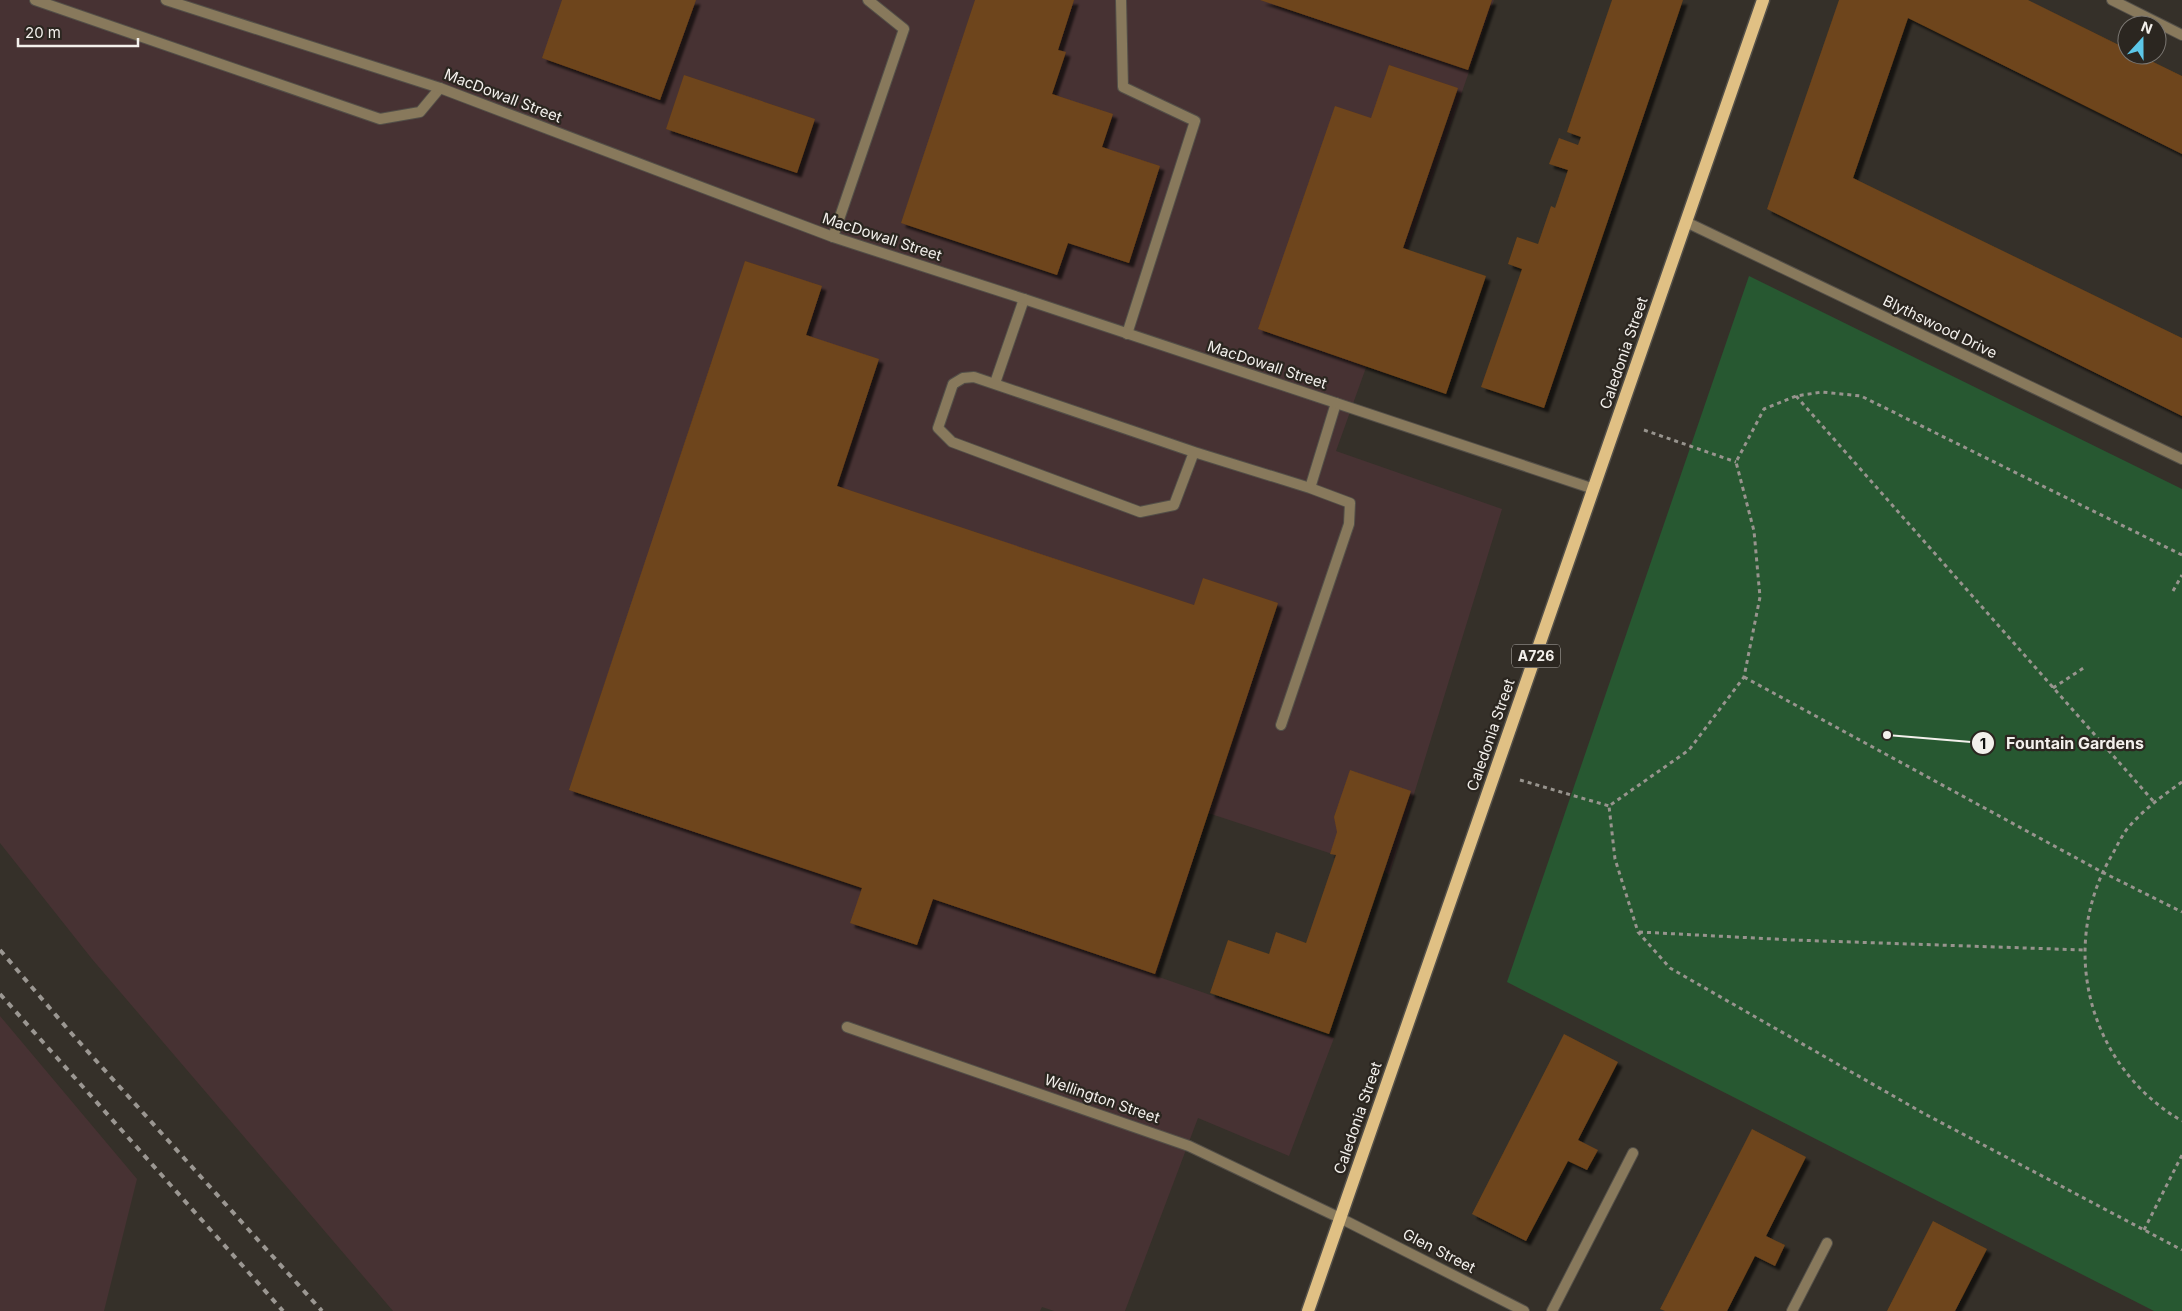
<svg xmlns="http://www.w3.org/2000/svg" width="2182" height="1311" viewBox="0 0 2182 1311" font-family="Inter,sans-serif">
  <defs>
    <filter id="shadow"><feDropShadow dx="4.5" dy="4.5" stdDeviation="1" flood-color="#0009"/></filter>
  </defs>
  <rect width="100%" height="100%" fill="#353029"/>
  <path fill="#473233" d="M0 0H1494L1368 362 1336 451 1502 509 1389 875 1384 871 1208 813 1156 976 1334 1038 1289 1156 1198 1118 1125 1311H1054L1042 1307 1040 1311H393L92 959 0 843Z
    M0 1016 137 1179 104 1311H0Z"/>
  <path fill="#275831" d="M1749 276 2182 489V1311H2154L1507 982Z"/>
  <path fill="#6e441a" filter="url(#shadow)" d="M562 0H696L660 100 542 58Z
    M975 0H1074L1058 50 1066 52 1052 94 1113 114 1102 147 1160 166 1129 263 1068 243 1057 275 901 223Z
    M1260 0H1492L1468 70Z
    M1612 0H1683L1544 408 1481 387 1522 269 1508 264 1517 237 1538 244 1551 206 1555 208 1568 170 1549 164 1559 138 1578 145 1581 137 1567 132Z
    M1839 0H2028L2127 49V55H2139L2182 76V154L1908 18 1853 178 2182 338V416L1767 209Z
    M1389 65 1458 88 1403 248 1486 276 1446 394 1258 329 1335 106 1371 118Z
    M684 75 815 119 797 173 666 129Z
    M745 261 822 286 806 335 879 359 837 486 1194 605 1203 578 1278 603 1155 974 933 899 917 945 850 923 862 888 569 790Z
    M1350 770 1411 791 1329 1034 1210 993 1228 940 1269 954 1276 932 1306 943 1336 855 1330 854 1337 832 1334 817Z
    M1564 1034 1618 1062 1578 1140 1598 1150 1587 1170 1568 1161 1526 1241 1472 1214Z
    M1752 1129 1806 1157 1766 1236 1785 1245 1775 1266 1755 1256 1727 1311H1665L1660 1309Z
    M1933 1221 1987 1249 1955 1311H1887Z"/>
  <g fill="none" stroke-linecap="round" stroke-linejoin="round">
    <g stroke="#534f48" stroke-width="12">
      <path id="service" d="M35 0 380 119 420 112 440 88
        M1121 0 1123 87 1195 121 1127 334
        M833 237 904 29 868 0
        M995 383 1024 299
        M1194 452 1174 505 1140 512 952 442 938 428 953 384 963 378 974 377 1194 452 1310 488 1350 503 1349 524 1281 725
        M1310 488 1336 403
        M847 1027 1189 1146 1340 1218
        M1552 1311 1633 1153
        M1792 1311 1827 1243"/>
    </g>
    <g stroke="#534f48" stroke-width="12">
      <path id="minor" d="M166 0 440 88 833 237 1024 299 1594 489
        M2112 0 2182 35
        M1686 222 2182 459
        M1340 1218 1524 1311"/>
    </g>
    <g stroke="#534f48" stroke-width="15">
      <path id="primary" d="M1308 1311 1763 0"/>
    </g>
    <path stroke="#98948e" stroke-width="3" stroke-dasharray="4 4" stroke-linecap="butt" d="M1796 396 2154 802
      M1644 430 1736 462
      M2182 555 1861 396 1822 392 1796 396 1764 409 1736 462 1754 531 1760 597 1744 677 1689 750 1609 806 1615 859 1638 932 1670 968 1923 1113 2182 1250
      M2173 591 2182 575
      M1744 677 2102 872 2182 912
      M2053 688 2085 667
      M1520 780 1609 806
      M2182 782C2162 796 2143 810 2127 829 2121 837 2117 846 2112 855 2057 948 2089 1067 2182 1121
      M1639 932 1793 940 2084 950
      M2144 1230 2182 1155"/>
    <use href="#service" stroke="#88795c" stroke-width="10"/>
    <use href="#minor" stroke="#88795c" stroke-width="10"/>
    <use href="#primary" stroke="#e0c084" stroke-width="12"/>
    <path stroke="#9b9792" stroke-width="4" stroke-dasharray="6 6" stroke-linecap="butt" d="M0 950 72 1034 322 1311
      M0 994 283 1311"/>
  </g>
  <g text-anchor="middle" stroke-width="4.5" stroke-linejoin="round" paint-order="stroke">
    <rect fill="#2b2620" stroke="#b7b3af" stroke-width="1" x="1512" y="644.5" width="48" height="23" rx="4"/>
    <g font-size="14" font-weight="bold" fill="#f3f0ec">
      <text x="1536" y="661">A726</text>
    </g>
    <g font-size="15" fill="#f3f0ec" stroke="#2b2620">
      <text transform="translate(503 96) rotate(21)" y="5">MacDowall Street</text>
      <text transform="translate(882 237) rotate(18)" y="5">MacDowall Street</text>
      <text transform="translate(1940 327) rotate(26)" y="5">Blythswood Drive</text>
      <text transform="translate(1624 353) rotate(-71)" y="5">Caledonia Street</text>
      <text transform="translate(1267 365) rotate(18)" y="5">MacDowall Street</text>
      <text transform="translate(1491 735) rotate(-71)" y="5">Caledonia Street</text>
      <text transform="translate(1102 1099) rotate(19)" y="5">Wellington Street</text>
      <text transform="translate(1358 1118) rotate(-71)" y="5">Caledonia Street</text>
      <text transform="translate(1439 1251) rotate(27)" y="5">Glen Street</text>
    </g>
  </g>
  <path fill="none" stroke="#f3f0ec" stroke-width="2" d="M1887 735L1983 743"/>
  <g fill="#f3f0ec" stroke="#2b2620" stroke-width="2">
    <circle cx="1887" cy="735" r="5"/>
    <circle cx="1983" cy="743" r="12"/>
  </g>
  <g font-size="15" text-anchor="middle" font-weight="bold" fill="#111">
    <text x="1983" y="749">1</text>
  </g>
  <g font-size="16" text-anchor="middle" font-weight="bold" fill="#f3f0ec" stroke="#2b2620" stroke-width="4.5" stroke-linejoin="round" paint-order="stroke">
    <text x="2075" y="749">Fountain Gardens</text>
  </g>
  <g transform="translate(2142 40) rotate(21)"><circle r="24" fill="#2b2620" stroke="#7b7772"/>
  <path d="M0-4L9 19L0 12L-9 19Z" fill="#5cc7e8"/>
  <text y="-8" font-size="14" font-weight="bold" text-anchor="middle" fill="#f3f0ec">N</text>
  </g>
  <path d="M18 38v8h120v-8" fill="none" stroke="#f3f0ec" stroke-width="2.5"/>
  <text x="25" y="38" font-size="15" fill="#f3f0ec" stroke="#2b2620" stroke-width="4" paint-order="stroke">20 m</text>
</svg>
